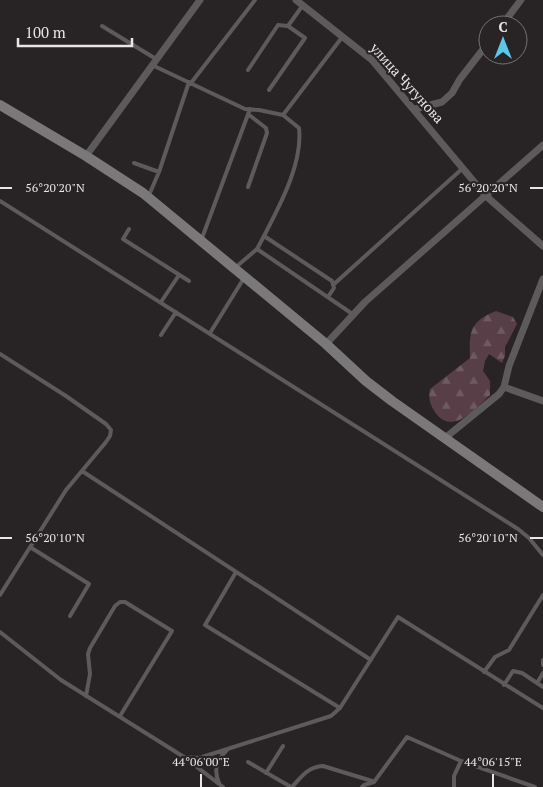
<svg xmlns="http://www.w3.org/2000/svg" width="543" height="787" viewBox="0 0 543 787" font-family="'PT Serif',serif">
  <defs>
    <pattern id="forest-firs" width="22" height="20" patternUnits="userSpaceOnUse" patternTransform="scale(1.25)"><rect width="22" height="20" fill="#583e47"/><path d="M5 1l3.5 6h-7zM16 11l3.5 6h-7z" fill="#705a62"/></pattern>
  </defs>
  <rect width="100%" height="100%" fill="#282425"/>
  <path fill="url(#forest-firs)" d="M496 311 513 317 517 324 505 347V356L502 363 489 354 485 361 483 371 490 381V395C476 408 452 437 435 412 430 405 428 398 430 389L470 358C469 332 470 321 496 311Z"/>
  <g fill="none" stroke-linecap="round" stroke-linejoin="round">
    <path stroke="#5c5a5b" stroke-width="4" d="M102 26 156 59
      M152 65 245 109 259 110 283 115 299 128C303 163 280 205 264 236
      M248 70 278 25 288 26
      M191 83 255 0
      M269 90 305 38 288 26 303 5
      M283 115 343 36
      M134 163 159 172
      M248 187 267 133 266 128 248 114
      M149 195 159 172 189 82
      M0 201 518 529 529 538 543 555
      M129 229 123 239 189 281
      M202 238 250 109
      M257 249 264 236 332 281 334 288 328 297
      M236 267 257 249 354 315
      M333 285 463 168
      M161 302 179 275
      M210 333 244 278
      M161 335 176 312
      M0 354 66 396 106 424 111 430 110 436 106 442 66 490 0 595
      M82 471 371 660
      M30 547 89 584 70 616
      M236 572 205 625 340 708
      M0 632 61 680 184 757 223 787
      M543 660V665
      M484 672 495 657 509 650 543 595
      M537 683 543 673
      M504 685 513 671 522 673 543 687
      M86 696 90 674 88 654 90 648 115 606 120 602H125L172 631 120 716
      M184 757 199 758 331 716 340 708 398 617 543 708
      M248 762 291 787
      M266 773 283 746
      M219 783C213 769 217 760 227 750
      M292 787C302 776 308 767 323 766L372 781
      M362 787 364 785 374 782 407 737 461 761 535 787
      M454 787V776L461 761"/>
    <path stroke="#5c5a5b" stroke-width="7" d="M296 0 372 60 486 196 543 246
      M502 25 521 0
      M415 109 442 102 452 93 460 79 488 43
      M86 156 200 0
      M326 344 365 302 543 145
      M504 387 543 401
      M445 438 499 394 504 387 509 366 543 279"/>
    <path stroke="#7b7879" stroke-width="10" d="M0 105 86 156 143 193 326 344 366 381 392 401 543 507"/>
  </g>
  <path fill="none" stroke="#e9e6e7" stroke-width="2" d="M0 188H12M530 188H543M0 538H12M530 538H543M201 774V787M493 774V787"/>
  <g text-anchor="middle" stroke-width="4.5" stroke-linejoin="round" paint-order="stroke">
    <g font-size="14" fill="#e9e6e7" stroke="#282425">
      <text transform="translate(407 83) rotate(48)" y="5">улица Чугунова</text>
    </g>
  </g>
  <g font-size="12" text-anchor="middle" fill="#e9e6e7" stroke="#282425" stroke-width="4.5" stroke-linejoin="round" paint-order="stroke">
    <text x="55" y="192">56°20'20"N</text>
    <text x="488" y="192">56°20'20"N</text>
    <text x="55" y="542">56°20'10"N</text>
    <text x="488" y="542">56°20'10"N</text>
    <text x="201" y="766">44°06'00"E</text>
    <text x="493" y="766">44°06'15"E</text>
  </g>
  <g transform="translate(503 40)"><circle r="24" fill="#282425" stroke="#757273"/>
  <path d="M0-4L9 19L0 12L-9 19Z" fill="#5cc7e7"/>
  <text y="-8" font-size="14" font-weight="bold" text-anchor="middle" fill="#e9e6e7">С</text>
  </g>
  <path d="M18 38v8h114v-8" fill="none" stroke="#e9e6e7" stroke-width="2.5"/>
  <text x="25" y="38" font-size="15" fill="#e9e6e7" stroke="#282425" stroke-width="4" paint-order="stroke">100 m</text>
</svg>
